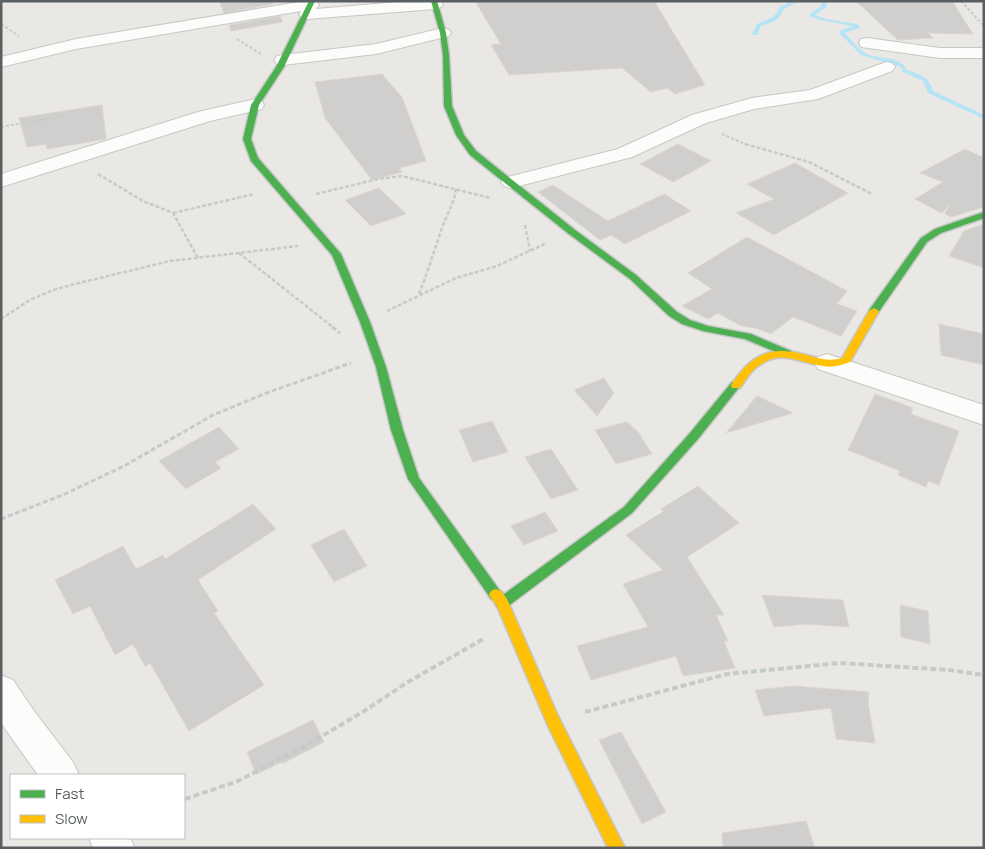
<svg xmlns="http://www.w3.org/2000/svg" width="985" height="849" viewBox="0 0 985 849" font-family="Manrope,sans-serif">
  <rect width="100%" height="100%" fill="#eae8e4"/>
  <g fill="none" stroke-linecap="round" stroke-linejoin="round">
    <path fill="#b6e4f7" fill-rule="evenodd" d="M792 1H799L784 9 780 16 775 21 761 26 757 35H753L752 34 757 24 771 18 776 14 780 7Z
      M822 1H826L827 7 815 15 826 19 857 24 860 27 859 28 845 33C851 39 857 48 865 53 877 60 901 55 907 70 920 74 930 77 933 91L984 115V119L928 93 923 81 903 72 901 67 861 55 839 33 841 30 853 26 820 20 810 16V14L821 6Z"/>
  </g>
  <path fill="#d1cfcd" stroke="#dad7d3" d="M219 1H271L273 4 224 13Z
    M475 1H654L705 85 675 94 667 88 651 92 622 68 509 75 491 45 501 44Z
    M856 1H952L973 34 928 33 933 38 898 40Z
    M280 16 283 22 231 31 229 25Z
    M382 74 402 97 426 161 399 168 402 172 372 180 325 118 315 82Z
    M102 105 106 139 47 149 46 144 27 147 19 118Z
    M678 144 711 161 673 182 640 164Z
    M965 149 984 158V207L951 217 945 214 949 204 942 213 915 199 943 182 920 173Z
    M795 163 848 193 774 235 736 213 774 199 747 184Z
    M553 185 608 221 664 194 691 211 625 244 611 235 600 240 538 192Z
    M379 188 406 214 371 226 345 200Z
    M984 224V268L949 256 964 231Z
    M747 237 847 291 837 304 857 311 841 336 793 317 771 334 756 328 741 326 718 313 708 319 682 306 712 289 688 273Z
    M939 324 984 334V365L941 355Z
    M604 378 614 393 597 416 574 390Z
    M875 394 913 408 911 414 959 431 939 485 928 481 926 487 898 475 900 471 848 450Z
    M757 396 793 413 726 433Z
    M492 421 508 452 473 462 459 430Z
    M627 422 638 432 652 454 616 464 595 430Z
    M219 427 239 449 215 462 221 468 186 489 159 461Z
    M551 449 578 490 551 499 525 457Z
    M698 486 739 523 687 557 724 615H716L728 641H724L735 668 683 676 676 656 591 680 577 646 648 627 623 584 663 570 626 535 664 511 661 509Z
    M253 504 276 529 198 580 218 611 214 613 264 685 189 731 150 663 145 666 133 644 115 655 90 606 73 614 55 580 123 546 136 569 163 555 165 559Z
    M545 512 558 531 524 545 511 526Z
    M344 529 367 566 334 582 311 545Z
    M762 595 843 600 849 627 806 624 774 627Z
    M900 605 928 611 930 644 901 637Z
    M793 686 869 692 868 703 875 743 836 739 831 708 764 716 755 690Z
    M313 720 324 742 282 764V762L256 774 247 752Z
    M621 732 666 812 642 824 599 740Z
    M806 821 815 848H723L722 833Z"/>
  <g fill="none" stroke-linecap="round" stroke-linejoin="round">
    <g stroke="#c7c7c7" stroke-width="2">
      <path id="street" d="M305 1 317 2 319 5 316 9 410 1H441L443 4 441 7 435 9 307 19 301 17 299 14 301 11 76 49 1 67V57L76 39Z
        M443 28 449 30 451 33 449 36 376 54 283 65 277 64 274 60 277 56 283 55 376 44Z
        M867 38 940 48H984V58H940L861 47 859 43 861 39Z
        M886 62 892 63 895 67 892 71 818 99 754 109 706 123 632 157 511 188 504 186 501 182 504 178 618 149 692 115 752 98 810 90Z
        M255 99 262 101 264 105 262 109 210 121 1 187V174L198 112Z
        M827 354 984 405V425L818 369 814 363 818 357Z
        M1 675 13 680 34 711 73 762 79 775H38L1 723Z
        M89 838H130L135 848H93Z"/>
    </g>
    <g stroke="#c6c7c6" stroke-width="3">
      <path id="fast" d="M309 1H315L284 67 259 105 251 139 258 158 341 254 370 322 386 367 403 430 419 478 503 595 624 507 690 433 732 382H740L741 385 698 439 632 513 507 607 502 609 497 607 495 603 497 600 491 599 408 479 391 430 376 367 360 322 332 255 251 161 243 139 251 105 276 67Z
        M431 1H437L446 33 449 55 452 106 464 135 476 151 575 230 636 275 677 312 690 320 708 326 751 334 791 351 792 353 791 355H783L745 339 703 331 682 324 669 316 630 279 569 234 470 155 456 135 444 106 443 55 440 33Z
        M984 212V218L941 233 927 242 878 313H870L869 311 870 309 921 238 935 229Z"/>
    </g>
    <g stroke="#c6c7c6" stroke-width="3">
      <path id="slow" d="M874 308 879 311 850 362C841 365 833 368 823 366 798 363 781 348 757 367 750 372 745 381 740 388H732L731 385C750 356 769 345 803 354 817 358 829 362 842 358L869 311Z
        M496 589 501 591 507 599 558 716 625 848H608L548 726 497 606 489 595 491 591Z"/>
    </g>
    <path stroke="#c5ccc8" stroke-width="2" stroke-dasharray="3 2" stroke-linecap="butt" d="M961 1 984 26
      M1 24 19 36
      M237 39 261 54
      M1 127 63 116
      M722 134 747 145"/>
    <path stroke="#c5ccc8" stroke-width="2.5" stroke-dasharray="4 2" stroke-linecap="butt" d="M745 144 809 162 872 194
      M98 174 143 201 173 213 198 258
      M316 194 378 179 402 176 490 198
      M173 213 254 194
      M525 225 530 251
      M239 253 334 328
      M419 294C427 274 433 254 440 234 445 216 453 208 456 189
      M387 311 456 278 497 266 547 243
      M1 319 30 300 53 290 75 284 170 261 298 246"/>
    <path stroke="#c5ccc8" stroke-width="3" stroke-dasharray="5 2.5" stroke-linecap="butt" d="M332 327 340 333
      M1 519 65 494 124 466 213 415 269 392 351 363"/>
    <path stroke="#c5ccc8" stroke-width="4" stroke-dasharray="6 3" stroke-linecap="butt" d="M585 712 727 674 840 663 949 670 984 675
      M185 799 238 781 300 749 361 713 408 682 485 638"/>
    <use href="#street" fill="#fcfcfb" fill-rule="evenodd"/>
    <use href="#fast" fill="#4caf50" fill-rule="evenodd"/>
    <use href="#slow" fill="#ffc107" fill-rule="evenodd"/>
  </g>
  <rect width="985" height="849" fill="none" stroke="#595f63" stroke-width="5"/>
  <rect x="10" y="774" width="175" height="65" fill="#ffffff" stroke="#bdbfc1"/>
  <rect x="20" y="790" width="25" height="8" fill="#4caf50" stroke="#bdbfc1"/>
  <text x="55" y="799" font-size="15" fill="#595f63">Fast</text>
  <rect x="20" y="815" width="25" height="8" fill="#ffc107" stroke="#bdbfc1"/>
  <text x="55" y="824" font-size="15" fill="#595f63">Slow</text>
</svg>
